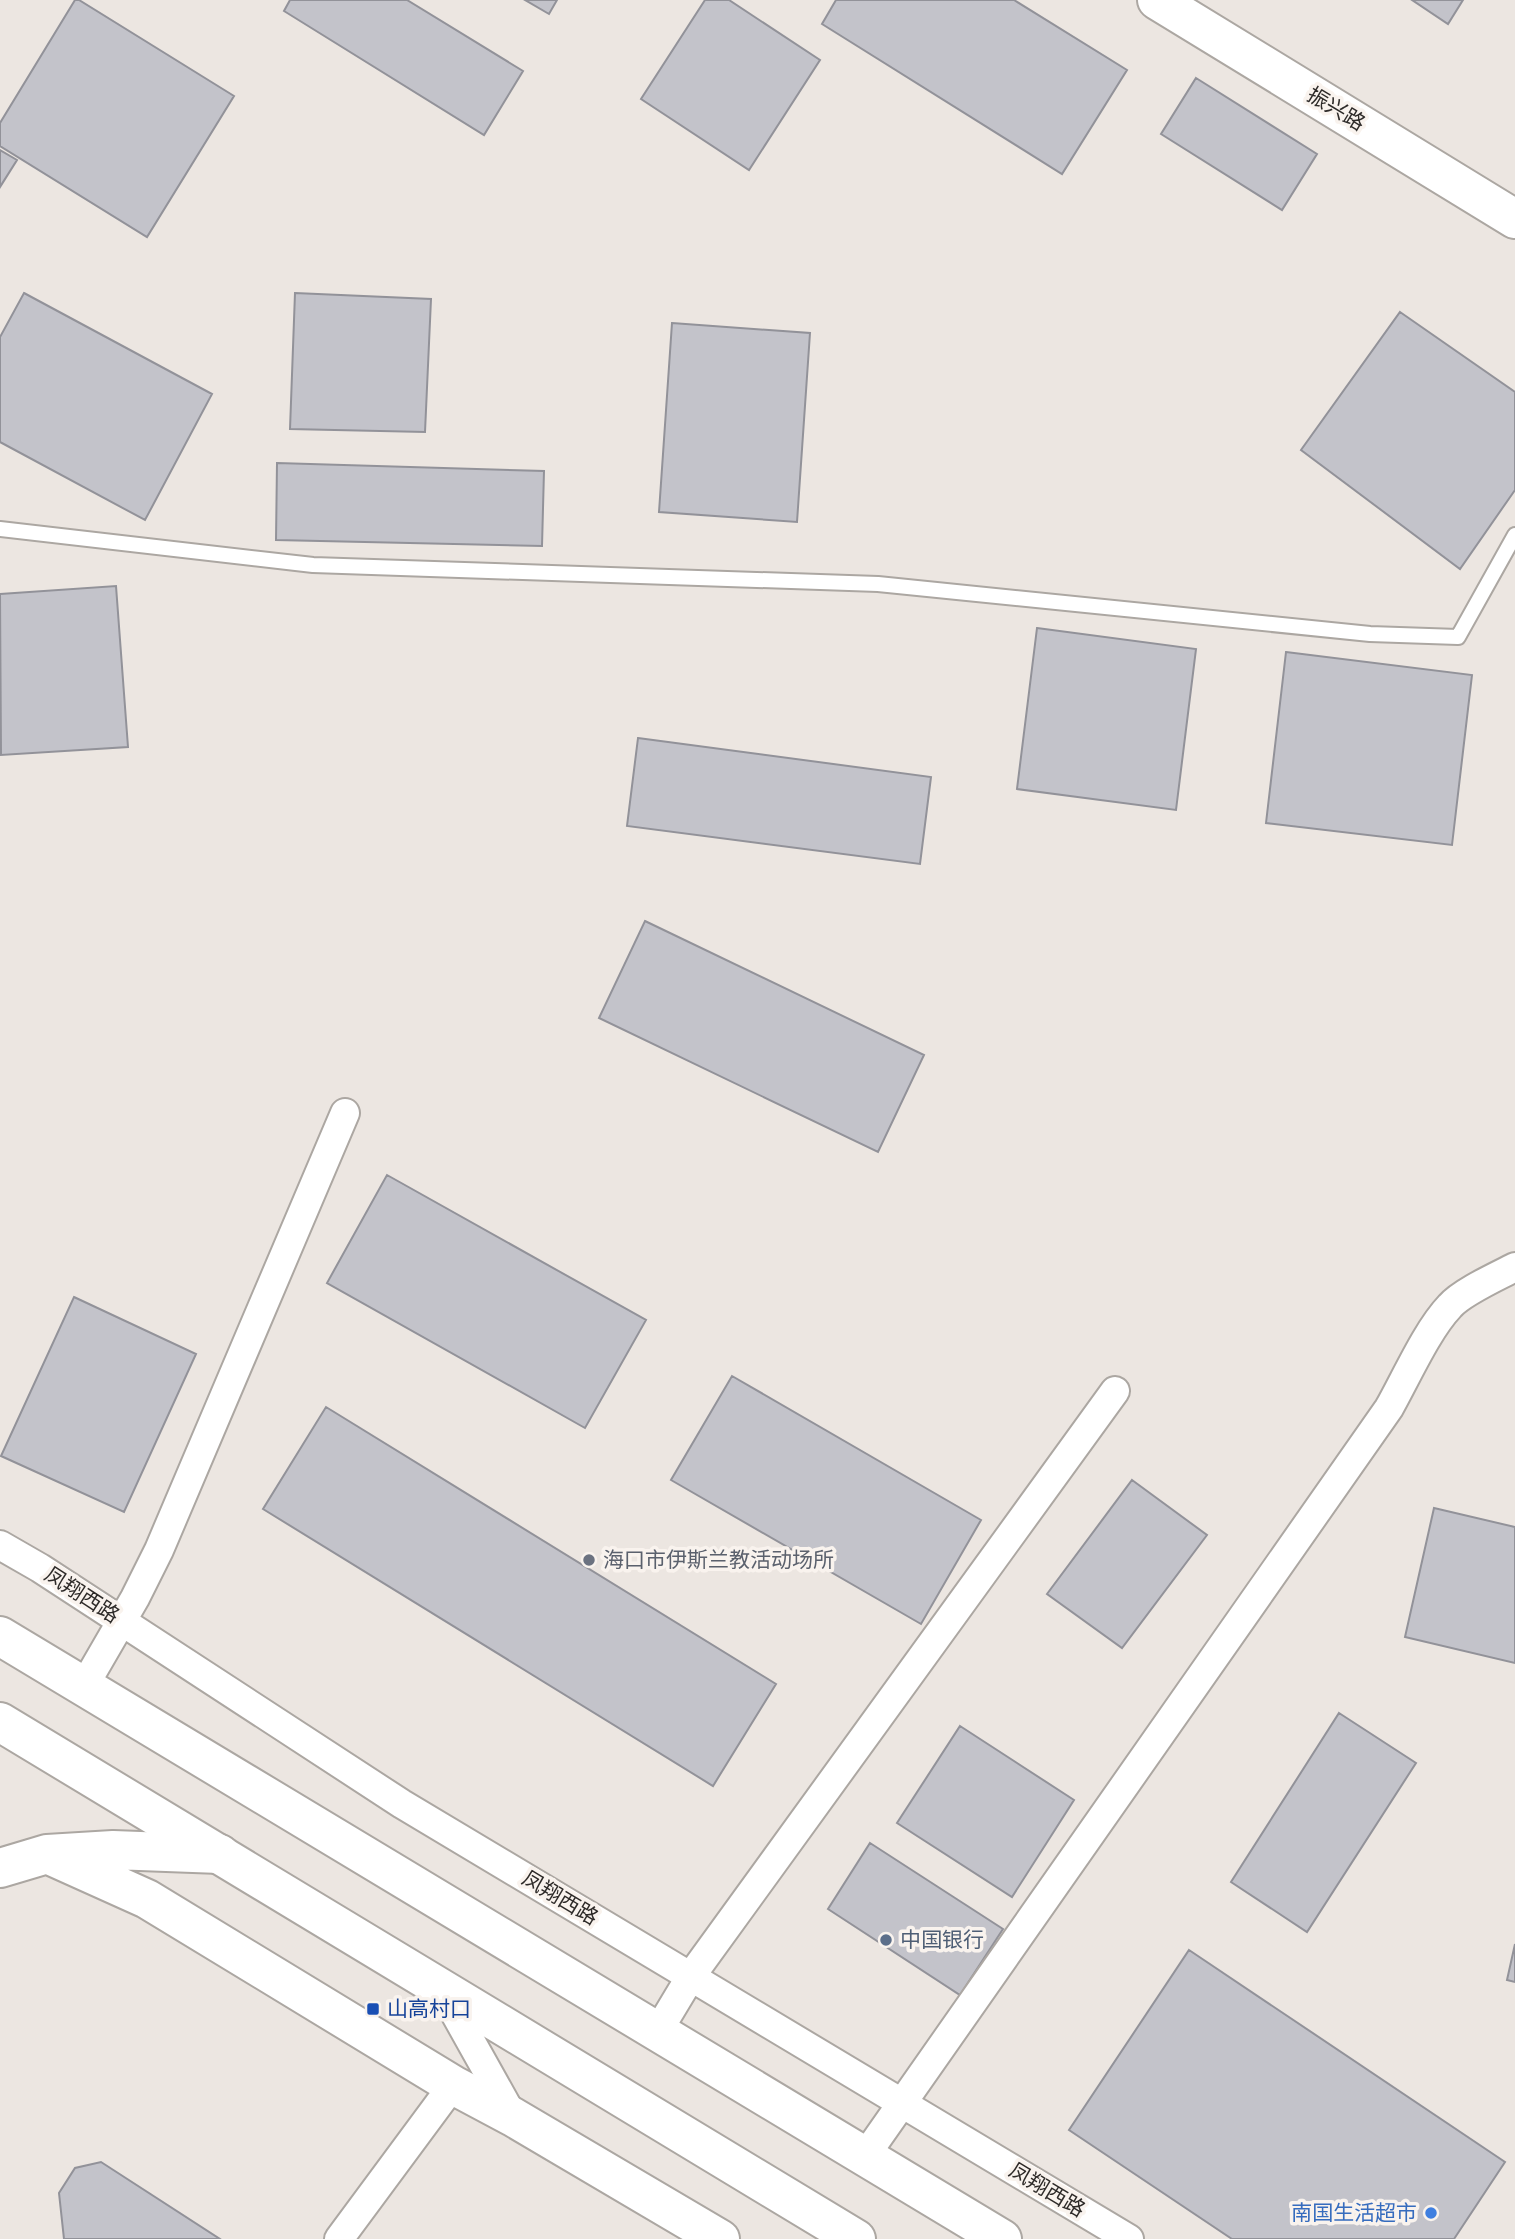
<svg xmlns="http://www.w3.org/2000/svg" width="1515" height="2239" viewBox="0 0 1515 2239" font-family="Georgia,'Noto Sans SC',serif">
  <rect width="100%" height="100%" fill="#ece6e1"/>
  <path fill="#c3c3ca" stroke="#929299" stroke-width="2" d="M75 0H79L234 96 147 237 0 146V123Z
    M290 0H407L523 71 484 135 284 11Z
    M525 0H557L549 14Z
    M705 0H729L820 60 749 170 641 99Z
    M836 0H1014L1127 70 1062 174 822 24Z
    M1412 0H1463L1448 24Z
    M1196 78 1317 154 1282 210 1161 134Z
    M0 150 17 160 0 187Z
    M24 293 212 394 145 520 0 442V337Z
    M295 293 431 299 425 432 290 429Z
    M1400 312 1515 392V490L1460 569 1301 450Z
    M672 323 810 333 797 522 659 512Z
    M277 463 544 471 542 546 276 540Z
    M116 586 128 747 1 755 0 594Z
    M1037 628 1196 649 1176 810 1017 789Z
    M1286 652 1472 675 1452 845 1266 823Z
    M638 738 931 777 920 864 627 826Z
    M645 921 924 1055 878 1152 599 1018Z
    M387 1175 646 1320 585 1428 327 1283Z
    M74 1297 196 1354 124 1512 1 1456Z
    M732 1376 981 1520 921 1624 671 1480Z
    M326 1407 776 1684 713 1786 263 1509Z
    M1132 1480 1207 1535 1122 1648 1047 1594Z
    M1434 1508 1515 1527V1663L1405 1637Z
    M1339 1713 1416 1763 1307 1932 1231 1882Z
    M960 1726 1074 1800 1012 1897 897 1823Z
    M870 1843 1003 1929 960 1995 828 1909Z
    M1515 1944V1982L1507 1980Z
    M1189 1950 1505 2162 1454 2239H1232L1069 2130Z
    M101 2162 220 2239H64L59 2193 75 2168Z"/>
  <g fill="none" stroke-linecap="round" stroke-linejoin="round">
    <g stroke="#aca7a2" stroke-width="18">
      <path id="lane" d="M0 529 313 565 878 584 1370 634 1458 637 1515 535"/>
    </g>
    <g stroke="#aca7a2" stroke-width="32">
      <path id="street" d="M0 1545 40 1568 402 1804 1129 2239
        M84 1686 135 1598 159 1550 345 1113
        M442 1990 513 2117
        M658 2031 691 1976 1115 1391
        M865 2156 1389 1408C1406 1378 1427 1330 1450 1306 1462 1292 1498 1276 1515 1267
        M339 2239 453 2085"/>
    </g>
    <g stroke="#aca7a2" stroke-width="42">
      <path id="secondary" d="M1157 0 1515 219
        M47 1854 147 1899 453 2085 513 2117 720 2239
        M0 1868 47 1854 113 1850 220 1854"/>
    </g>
    <g stroke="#aca7a2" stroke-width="42">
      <path id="primary" d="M0 1636 1002 2239
        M0 1722 856 2239"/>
    </g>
    <use href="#lane" stroke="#fff" stroke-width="14"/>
    <use href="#street" stroke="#fff" stroke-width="28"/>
    <use href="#secondary" stroke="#fff" stroke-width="38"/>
    <use href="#primary" stroke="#fff" stroke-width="38"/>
  </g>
  <circle fill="#6b7280" stroke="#f9f3ee" stroke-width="2.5" cx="589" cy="1560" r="7"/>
  <circle fill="#5c6f8a" stroke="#f9f3ee" stroke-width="2.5" cx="886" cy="1940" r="7"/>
  <rect fill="#1a4fb4" stroke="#f9f3ee" stroke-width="2.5" x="366" y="2002" width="14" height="14" rx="3.5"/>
  <circle fill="#3f7fe0" stroke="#f9f3ee" stroke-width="2.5" cx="1431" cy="2213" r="7"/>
  <g text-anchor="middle" stroke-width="7" stroke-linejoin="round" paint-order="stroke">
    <g font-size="21" fill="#2e2b29" stroke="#f9f3ee">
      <text transform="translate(1336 109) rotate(31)" y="7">振兴路</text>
      <text transform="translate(82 1595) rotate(33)" y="7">凤翔西路</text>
      <text transform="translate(560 1898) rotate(31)" y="7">凤翔西路</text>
      <text transform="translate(1047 2190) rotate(31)" y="7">凤翔西路</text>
    </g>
    <g font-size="21" fill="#5b616d" stroke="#f9f3ee" text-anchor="start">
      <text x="603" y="1567">海口市伊斯兰教活动场所</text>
    </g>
    <g font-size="21" fill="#4e5e75" stroke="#f9f3ee" text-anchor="start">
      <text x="900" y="1947">中国银行</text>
    </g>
    <g font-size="21" fill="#164399" stroke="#f9f3ee" text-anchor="start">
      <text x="387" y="2016">山高村口</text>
    </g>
    <g font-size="21" fill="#366cbe" stroke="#f9f3ee" text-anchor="end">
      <text x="1417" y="2220">南国生活超市</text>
    </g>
  </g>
</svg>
